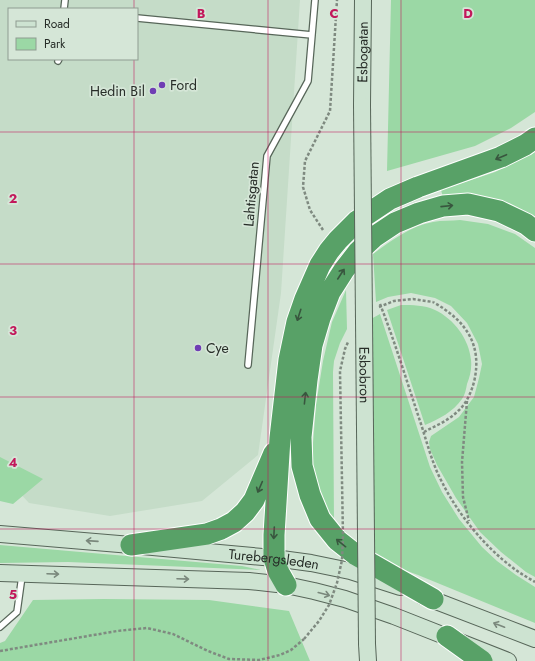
<svg xmlns="http://www.w3.org/2000/svg" width="535" height="661" viewBox="0 0 535 661" font-family="Jost,sans-serif">
  <rect width="100%" height="100%" fill="#d5e6d7"/>
  <path fill="#c5dcc8" fill-rule="evenodd" d="M0 0H300L281 293 258 455 202 501 110 516 29 503 3 475 0 472ZM9 9H137V59H9Z"/>
  <path fill="#9bd8a5" d="M391 0H535V112L511 128 475 146 387 171Z
    M535 152V218L443 197 441 190 495 172Z
    M460 220 488 224 515 234 535 248V577L526 572 501 552 480 532 456 498 437 465 430 449 429 442 431 436 459 417 474 397 479 378 482 364 478 344 467 323 451 306 435 298 411 293 388 297 376 302 373 254C391 241 410 226 433 222 442 220 451 221 460 220Z
    M346 290 347 329 340 343 334 361 333 372 334 523 322 502 313 468V443L316 405 323 361 332 322Z
    M401 305C413 305 424 305 435 310 454 319 469 339 471 360 472 368 470 377 467 384 466 389 465 395 462 399 453 412 439 419 425 425L387 310Z
    M380 314 430 467 442 492 459 519 482 547 497 561 516 575 535 587V623L418 575 374 559 371 319Z
    M0 457 43 479 13 504 0 501Z
    M0 545 242 566 261 570 68 562 0 563Z
    M104 599 209 600 289 611 310 661H0V643L5 641 33 600Z"/>
  <g fill="none" stroke-linecap="round" stroke-linejoin="round">
    <g stroke="#576659" stroke-width="8">
      <path id="lane" d="M64 9 65 0
        M137 18 312 35
        M58 61 59 59
        M248 365 267 156 308 81 315 0
        M0 627 17 612 22 576"/>
    </g>
    <g stroke="#576659" stroke-width="18">
      <g id="secondary">
        <path id="s1" d="M362 105 363 0"/>
        <path id="s2" d="M0 534 131 545 274 558 311 563 350 571 400 587"/>
        <path d="M0 573 249 581 286 585 314 591 345 599 394 616 508 661"/>
        <path d="M423 596 535 639"/>
        <path d="M367 644 368 661"/>
      </g>
    </g>
    <g stroke="#fff" stroke-width="23">
      <path id="highway" d="M131 545 207 534 221 529 234 522 245 512 254 500 274 453
        M286 585 278 571 274 558V535L280 438 289 360 297 322 305 299 320 265 329 251 338 240 357 221 390 199 418 187 501 157 525 145 535 138
        M433 599 356 555 337 540 320 519 310 495 302 466 301 437 307 380 312 345 320 318 330 292 344 270 358 252 374 237 395 223 419 213 443 206 468 204 499 211 526 224 535 231
        M447 636 482 661"/>
    </g>
    <path stroke="#7f8a80" stroke-width="2.5" stroke-dasharray="3 2" stroke-linecap="butt" d="M323 230 310 210 303 187 305 161 330 111 337 0
      M380 304C395 342 407 382 420 421 427 442 432 464 443 484 458 514 485 547 512 567 519 573 527 577 535 582
      M467 401 462 462 463 497 469 521
      M424 432C435 426 448 421 458 411 466 404 471 393 474 382 483 344 465 320 433 302
      M0 651 117 631 147 628 173 634 208 651 229 659 259 660 280 655 291 650 304 639"/>
    <use href="#lane" stroke="#fff" stroke-width="5.5"/>
    <use href="#secondary" stroke="#cde3d1" stroke-width="16"/>
    <use href="#highway" stroke="#58a167" stroke-width="21"/>
    <g stroke="#576659" stroke-width="18" stroke-linecap="butt">
      <g id="secondary-bridge">
        <path id="s3" d="M362 105 367 644"/>
      </g>
    </g>
    <path stroke="#7f8a80" stroke-width="2.5" stroke-dasharray="3 2" stroke-linecap="butt" d="M379 307 394 301 413 299 433 302
      M304 639 319 621 329 605 337 583 342 560 343 536 340 371 345 349 348 342"/>
    <use href="#secondary-bridge" stroke="#cde3d1" stroke-width="16"/>
  </g>
  <defs><path id="oneway-shaft" d="M-6 0H5M1.5-3L5.5 0L1.5 3" fill="none" stroke-width="1.6" stroke-linecap="round" stroke-linejoin="round"/></defs>
  <g stroke="#38563e">
    <use href="#oneway-shaft" transform="translate(501 157) rotate(157)"/>
    <use href="#oneway-shaft" transform="translate(447 206) rotate(-6)"/>
    <use href="#oneway-shaft" transform="translate(341 274) rotate(-57)"/>
    <use href="#oneway-shaft" transform="translate(299 315) rotate(108)"/>
    <use href="#oneway-shaft" transform="translate(305 398) rotate(-84)"/>
    <use href="#oneway-shaft" transform="translate(260 487) rotate(113)"/>
    <use href="#oneway-shaft" transform="translate(274 533) rotate(93)"/>
    <use href="#oneway-shaft" transform="translate(341 543) rotate(-141)"/>
  </g>
  <g stroke="#7a887c">
    <use href="#oneway-shaft" transform="translate(92 541) rotate(-176)"/>
    <use href="#oneway-shaft" transform="translate(53 574) rotate(2)"/>
    <use href="#oneway-shaft" transform="translate(183 579) rotate(2)"/>
    <use href="#oneway-shaft" transform="translate(324 594) rotate(15)"/>
    <use href="#oneway-shaft" transform="translate(499 625) rotate(-159)"/>
  </g>
  <path fill="none" stroke="#c2185b" stroke-width="1" stroke-opacity="0.55" d="M134 0V9M268 0V661M401 0V661M134 59V661M0 132H535M0 264H535M0 397H535M0 529H535"/>
  <g fill="#6f3db4" stroke="#d5e6d7" stroke-width="1.5">
    <circle cx="162" cy="85" r="4"/>
    <circle cx="153" cy="91" r="4"/>
    <circle cx="198" cy="348" r="4"/>
  </g>
  <g text-anchor="middle" stroke-width="3.5" stroke-linejoin="round" paint-order="stroke">
    <g font-size="14" fill="#272d28" stroke="#d5e6d7">
      <text dy="5" stroke="none"><textPath href="#s1" startOffset="53">Esbogatan</textPath></text>
      <text transform="translate(251 194) rotate(-85)" y="5">Lahtisgatan</text>
      <text dy="5" stroke="none"><textPath href="#s3" startOffset="270">Esbobron</textPath></text>
      <text dy="5" stroke="none"><textPath href="#s2" startOffset="275">Turebergsleden</textPath></text>
    </g>
    <g font-size="14" fill="#272d28" stroke="#d5e6d7" text-anchor="start">
      <text x="170" y="90">Ford</text>
      <text x="145" y="96" text-anchor="end">Hedin Bil</text>
      <text x="206" y="353">Cye</text>
    </g>
  </g>
  <g font-size="13" text-anchor="middle" font-weight="bold" fill="#c2185b" stroke="#d5e6d7" stroke-width="3.5" stroke-linejoin="round" paint-order="stroke">
    <text x="201" y="18">B</text>
    <text x="334" y="18">C</text>
    <text x="468" y="18">D</text>
    <text x="13" y="203">2</text>
    <text x="13" y="335">3</text>
    <text x="13" y="467">4</text>
    <text x="13" y="599">5</text>
  </g>
  <rect x="8" y="8" width="130" height="52" fill="#d5e6d7" stroke="#8f9c91"/>
  <rect x="16" y="21" width="20" height="6" fill="#cde3d1" stroke="#8f9c91"/>
  <text x="44" y="28" font-size="12" fill="#272d28">Road</text>
  <rect x="16" y="38" width="20" height="12" fill="#9bd8a5" stroke="#8f9c91"/>
  <text x="44" y="48" font-size="12" fill="#272d28">Park</text>
</svg>
